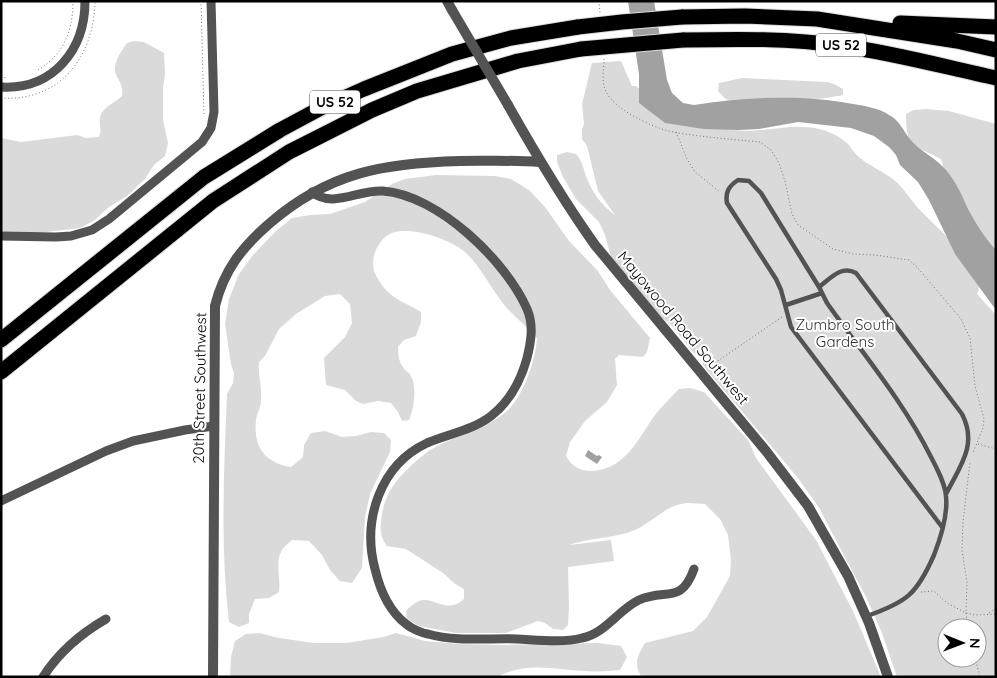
<svg xmlns="http://www.w3.org/2000/svg" width="997" height="678" viewBox="0 0 997 678" font-family="Quicksand,sans-serif">
  <rect width="100%" height="100%" fill="#fff"/>
  <path fill="#dadada" fill-rule="evenodd" d="M134 41 144 42 164 53 165 74 163 88V120L168 143 165 156 154 165 145 179 127 196 109 207 95 220 80 228 38 233 1 232V138L21 142 77 135 86 138 99 137C102 130 99 125 100 118 102 107 115 103 122 96 124 81 115 79 115 69 115 60 122 50 127 43Z
    M621 61 632 86H636L646 95C666 103 685 111 705 119 714 123 724 129 733 130 764 134 793 121 823 130 833 133 842 138 849 145 852 149 855 154 859 157 869 166 883 171 894 180 905 189 911 201 921 211 935 226 990 273 977 294L996 315V677H897L882 633 866 597 819 508 798 478 702 364 714 356 710 352 702 358 694 353 670 324 657 314 611 257 605 235 599 222 576 199 563 177 557 162V155L567 152 576 154C582 161 583 167 586 176 592 192 601 205 615 215L598 191 587 146 582 139V129L584 124 582 104 592 63ZM947 628H977V658H947Z
    M742 78 827 82 834 84 843 89V95C819 100 747 109 726 99 723 97 720 93 718 91L719 83Z
    M926 109 949 111 996 124V263L946 176 941 159C913 144 906 150 906 114L914 110Z
    M436 175 495 176 511 179 529 190 545 207 569 241 598 271 610 290 650 338 647 352 643 357 619 355 615 359 617 385 607 402 585 421 570 442 566 456C571 465 579 471 591 471 625 470 638 439 655 415 662 406 671 397 679 389L690 388 704 392 748 440 756 458 816 540 853 611 881 677 641 676C633 663 638 655 645 643L693 631 707 617 730 576 731 560 728 535 720 519 705 504C697 504 688 502 681 504 665 507 652 522 637 529 616 539 591 537 569 545L611 540 614 561 568 567 569 606 568 625 563 630 553 629 545 623 538 621 506 633H456L419 626 407 619 406 611C427 588 435 609 453 605 457 605 461 601 464 599V589L455 584 443 573 406 549 387 546C379 536 380 526 382 514 384 500 391 487 400 477 410 467 420 456 432 449 456 435 485 430 507 411 523 397 536 359 537 338 527 327 515 317 505 306 492 290 479 264 464 251 448 239 412 226 392 233 379 238 370 257 374 271 376 276 382 286 386 290 396 301 409 304 421 312V322L416 336 404 340 398 347C398 356 399 363 405 370 407 372 410 373 411 376 417 387 414 409 409 420L402 421 398 412 391 403 378 401 363 404 356 401 345 390 326 385 324 358 345 337 352 323 350 304 340 294 325 296 296 314 279 329 265 356 259 362C258 375 262 387 261 401 261 407 257 413 256 420 253 447 265 463 291 467L303 457 304 445 311 433 325 431 342 437 356 436 371 432 384 433 391 440 390 452 370 494 365 517 362 568 352 583 340 581 330 570 322 555 309 541 292 540C289 543 283 547 281 552 275 563 281 579 279 592L269 598 255 599 249 614V623L239 627 229 622C220 546 224 470 227 394L233 383 234 374 231 364 225 324 229 299 239 274 253 255 276 231 292 218 310 215 330 214 365 202 392 184 405 179Z
    M259 633 279 638 314 643H346L384 637 396 633 425 641 459 644 502 645 597 643 621 646 627 657 620 670C609 671 597 672 585 671 555 670 526 661 498 677H230L231 657 235 641 246 634Z"/>
  <path fill="#a1a1a1" d="M628 1H654L667 80 672 93 683 103 694 105C745 97 802 94 853 104 865 106 879 108 889 115 899 120 903 130 909 138 919 151 935 157 946 170 956 182 962 195 968 209 976 224 985 238 996 250V310L955 254 929 200 918 182 900 165 896 155 889 147 874 136 851 128 798 122 759 129 738 130 704 129 665 123 639 103V74Z
    M588 450 597 456 599 455 602 457 597 464 585 456Z"/>
  <g fill="none" stroke-linecap="round" stroke-linejoin="round">
    <g stroke="#dbdbdb" stroke-width="17">
      <path id="motorway" d="M682 17 745 16 817 19 957 41 996 50
        M900 23 996 27
        M683 40C736 39 790 38 843 46 894 53 945 67 996 78
        M1 340 204 177 280 130 321 108 364 89 452 54 511 38 578 27
        M1 372 213 201 289 152 372 110 417 91 518 61 581 49"/>
    </g>
    <path stroke="#757575" stroke-width="1" stroke-dasharray="1 2.5" stroke-linecap="butt" d="M201 1 204 116
      M599 1 600 13
      M604 59C604 68 602 78 604 86 608 107 650 126 668 131 698 137 730 139 760 142L771 150 779 163 785 181 792 214 798 225 833 249 853 254 875 255 909 260 918 268 961 319 970 338 975 386 984 419 983 428 973 453
      M38 70C64 54 73 31 73 1
      M1 77 8 78
      M1 98C60 102 94 57 95 1
      M676 132 687 159 695 172 720 192
      M709 367 782 317
      M978 444 996 449
      M921 592 934 591 947 603 966 613 975 615 996 614
      M989 613 996 608
      M968 628 966 613 967 582 962 550 963 522 970 462
      M975 658 980 677"/>
    <path stroke="#535353" stroke-width="4.5" d="M819 287C831 278 841 265 856 273L962 414C978 445 960 466 946 494
      M786 305 822 293
      M867 616C907 602 917 594 934 555 941 537 948 515 946 496 945 483 937 469 931 457 903 401 863 354 827 303L819 287 761 193 749 181 738 180C729 186 725 192 727 203L776 279 781 290 791 327 942 527"/>
    <path stroke="#535353" stroke-width="9" d="M1 87C53 90 85 50 85 1
      M312 192C333 209 359 189 383 191 438 195 506 261 527 309 534 325 531 342 527 358 521 380 509 402 491 416 473 430 448 434 427 443 380 465 362 520 375 569 380 590 389 611 406 624 412 629 422 633 428 634 456 642 489 638 517 639 538 640 562 643 582 638 606 633 618 610 639 600 666 588 681 605 694 569
      M1 236 56 237 71 236 92 230 109 219 202 142 211 128 214 112 211 1
      M1 501 106 451 133 441 185 430 214 426
      M43 677C59 652 80 634 106 619"/>
    <path stroke="#535353" stroke-width="10" d="M447 1 452 10
      M508 105C535 153 563 200 595 245L766 451 808 506 848 576 869 623 888 677
      M213 677 215 306C224 270 242 247 270 223 329 172 385 163 460 161 487 161 513 160 540 162"/>
    <use href="#motorway" stroke="#000" stroke-width="15"/>
    <g stroke="#dbdbdb" stroke-width="17" stroke-linecap="butt">
      <path id="motorway-bridge" d="M578 27 622 22 682 17
        M581 49 683 40"/>
    </g>
    <path stroke="#535353" stroke-width="10" d="M452 10 508 105"/>
    <use href="#motorway-bridge" stroke="#000" stroke-width="15"/>
  </g>
  <g text-anchor="middle" stroke-width="4" stroke-linejoin="round" paint-order="stroke">
    <g fill="#fff" stroke="#4c4c4c" stroke-width="1">
      <rect x="816" y="33.5" width="50" height="23" rx="4"/>
      <rect x="310" y="90.5" width="50" height="23" rx="4"/>
    </g>
    <g font-size="14" font-weight="bold" fill="#000">
      <text x="841" y="50">US 52</text>
      <text x="335" y="107">US 52</text>
    </g>
    <g font-size="15" fill="#313131" stroke="#fff">
      <text x="845" y="330">Zumbro South<tspan x="845" dy="17">Gardens</tspan></text>
    </g>
    <g font-size="15" fill="#000" stroke="#fff">
      <text transform="translate(683 328) rotate(50)" y="5">Mayowood Road Southwest</text>
      <text transform="translate(200 388) rotate(-89)" y="5">20th Street Southwest</text>
    </g>
  </g>
  <rect width="997" height="678" fill="none" stroke="#000000" stroke-width="5"/>
  <g transform="translate(962 643) rotate(91)"><circle r="24" fill="#ffffff" stroke="#999999"/>
  <path d="M0-4L9 19L0 12L-9 19Z" fill="#000000"/>
  <text y="-8" font-size="14" font-weight="bold" text-anchor="middle" fill="#000000">N</text>
  </g>
</svg>
